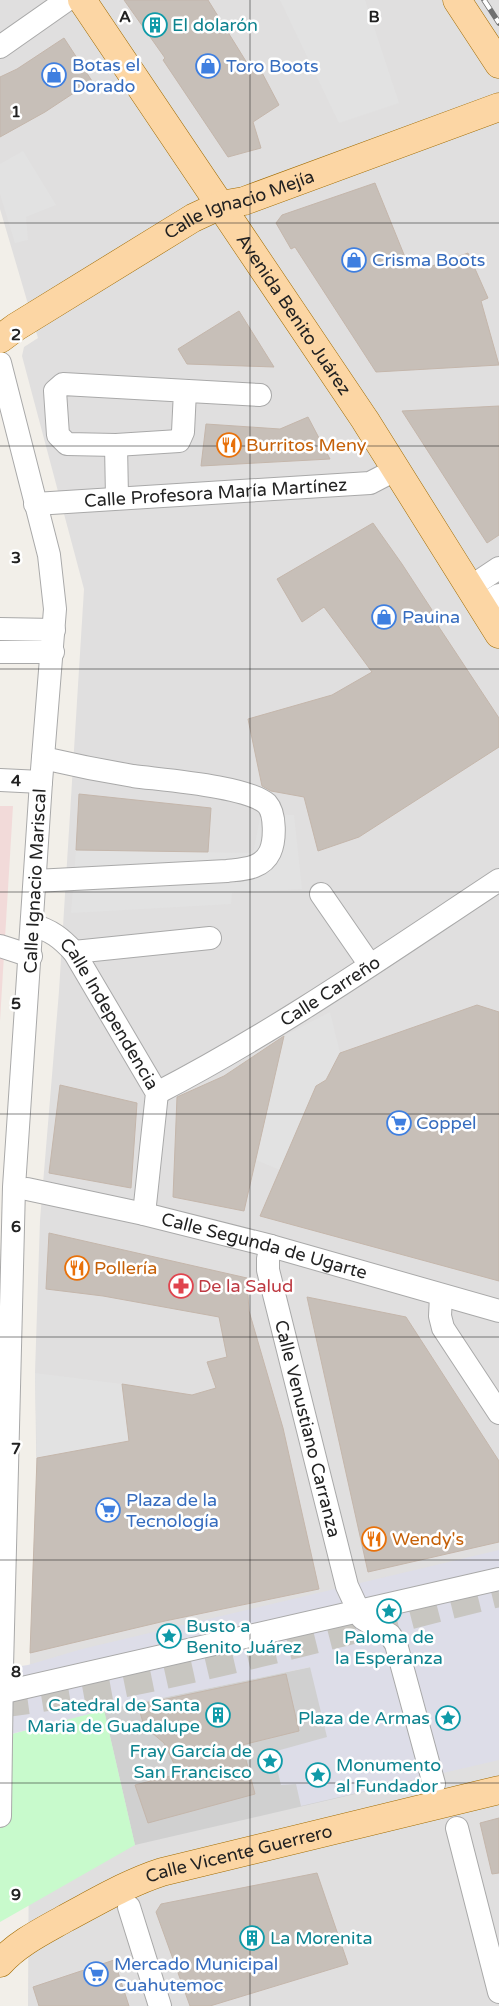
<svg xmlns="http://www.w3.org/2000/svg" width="499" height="2006" viewBox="0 0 499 2006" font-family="'Varela Round',sans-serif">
  <rect width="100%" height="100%" fill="#f2efe9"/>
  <path fill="#e0dfdf" d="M0 0H499V2006H28L30 1653 37 1511 35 1373 40 1220 59 991 84 589 22 356 24 347 38 338 0 209Z"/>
  <path fill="#f2dad9" d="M0 806H13L0 1021Z"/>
  <path fill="#d0d0d0" d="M379 1653 415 1780 135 1845 104 1710Z"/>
  <path fill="#c8facc" d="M104 1710 135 1845 0 1922V1737Z"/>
  <path fill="#e2e2e2" d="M280 0H365L399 103 339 123Z
    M23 151 56 205 26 217 28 240 15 243 0 194V164Z
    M261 813 294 815 302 889 232 893 231 904 71 913 76 850 253 853Z
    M330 1012 340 1053 327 1080 316 1086 280 1170 256 1160 284 1036Z
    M35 1373 122 1384 129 1441 37 1458Z"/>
  <path fill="#dddde8" d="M499 1550V1760L301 1806 296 1784 281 1785 273 1752 327 1737 310 1667 104 1710 0 1737V1669L28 1665 82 1649Z"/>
  <path fill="#c7bfb8" stroke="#c4b6ab" d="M124 0H208L252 71 259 67 279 105 253 122 261 148 228 157 163 60 165 58Z
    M64 38 92 81 45 112 0 137V77L17 69Z
    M375 183 407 262 419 260 424 269 468 253 488 298 481 301 499 365 376 372 295 247 291 249 276 223 282 215Z
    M239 311 274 367 187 364 178 349Z
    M499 406V535L487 543 402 411Z
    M308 417 330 459 201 466 206 424 280 429Z
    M373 523 402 564 432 610 429 612 499 718V747L359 837 318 851 304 797 271 791 262 786 248 719 332 695 372 672 324 607 302 622 277 579Z
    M79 794 211 808 208 852 76 850Z
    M477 1005 499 1012V1281L260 1216 316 1086 326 1080 340 1053Z
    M284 1036 244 1211 173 1197 177 1097 224 1076Z
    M60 1085 137 1103 131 1188 49 1173Z
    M49 1233 247 1278 249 1311 283 1428 319 1589 165 1621 30 1653 37 1458 129 1441 122 1384 192 1395 216 1388 207 1362 227 1357 219 1317 103 1296 46 1289Z
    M307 1297 406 1317 499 1461V1542L368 1572Z
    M286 1674 299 1731 242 1745 255 1794 148 1823 135 1785 179 1774 164 1743 144 1726 138 1705Z
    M499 1818V1873L492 1874 480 1823Z
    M317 1873 348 1964 210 2006H190L156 1912 161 1904Z
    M114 1960 129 2006H39L33 1987Z"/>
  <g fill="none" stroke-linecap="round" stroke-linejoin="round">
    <path stroke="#c8c6c1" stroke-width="28" stroke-dasharray="28 14" stroke-linecap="butt" d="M0 1704C168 1682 335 1633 499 1593"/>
    <g stroke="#a9a9a9" stroke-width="24">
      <g id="minor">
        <path d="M0 47 67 0"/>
        <path d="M0 363 49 555 55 609 41 782 14 1187 2 1668 0 1816"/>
        <path d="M185 391 183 432 179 441 116 445 67 444 58 435 55 391 63 384 260 395"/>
        <path d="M116 445 117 497"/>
        <path id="s1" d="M35 504 370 483 395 470"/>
        <path d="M469 588 499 568"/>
        <path d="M481 606 499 595"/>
        <path d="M0 629 54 630"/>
        <path d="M0 652H53"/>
        <path d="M0 780 41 782"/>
        <path d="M35 881 227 871C244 869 262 869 270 852 275 841 276 814 267 804 247 786 162 780 133 776 103 771 73 765 43 758"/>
        <path d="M321 894 370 965"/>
        <path id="s2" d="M32 925C51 930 61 938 74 952L157 1093 144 1214"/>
        <path d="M0 946 31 956"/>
        <path d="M74 952 210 938"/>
        <path id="s3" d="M157 1093C277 1031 387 954 499 880"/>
        <path id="s4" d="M27 1189 144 1214 271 1246 499 1311"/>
        <path id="s5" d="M271 1246 268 1259V1270L347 1586 362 1618 390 1635 396 1644 434 1784"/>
        <path d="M441 1296 440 1316 443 1328 499 1413"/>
        <path d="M0 1693 499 1579"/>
        <path d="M457 1828 499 1992"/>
        <path d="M129 1907 160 2006"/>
      </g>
    </g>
    <g stroke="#a06b00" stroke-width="29">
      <g id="major">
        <path id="s6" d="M82 0 365 420 499 634"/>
        <path d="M457 0 499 64"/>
        <path id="s7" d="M0 339 16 327 193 218 221 205 244 201 499 107"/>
        <path id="s8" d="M0 1963C18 1943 43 1931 66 1918 98 1901 128 1883 162 1872L499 1790"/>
      </g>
    </g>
    <use href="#minor" stroke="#fff" stroke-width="22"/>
    <use href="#major" stroke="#fcd6a4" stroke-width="28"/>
    <g stroke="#707070" stroke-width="5.5">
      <path id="rail" d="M484 0 499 23"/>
    </g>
    <use href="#rail" stroke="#fff" stroke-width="4" stroke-dasharray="11" stroke-linecap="butt"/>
  </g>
  <path fill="none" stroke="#222" stroke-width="1" stroke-opacity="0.55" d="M250 0V2006M0 223H499M0 446H499M0 669H499M0 892H499M0 1114H499M0 1337H499M0 1560H499M0 1783H499"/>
  <defs>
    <g id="building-ring" transform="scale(1.25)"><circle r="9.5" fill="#fff" stroke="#0f9aa8" stroke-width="1.5"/><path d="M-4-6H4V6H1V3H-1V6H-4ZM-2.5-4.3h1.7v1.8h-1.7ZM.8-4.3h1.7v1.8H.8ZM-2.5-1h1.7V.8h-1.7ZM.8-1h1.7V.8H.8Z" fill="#0f9aa8"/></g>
    <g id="shop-ring" transform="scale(1.25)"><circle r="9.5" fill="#fff" stroke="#3f7fe0" stroke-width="1.5"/><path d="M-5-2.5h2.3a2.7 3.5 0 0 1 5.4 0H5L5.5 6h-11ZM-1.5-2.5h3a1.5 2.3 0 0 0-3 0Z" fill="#3f7fe0"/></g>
    <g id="restaurant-ring" transform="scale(1.25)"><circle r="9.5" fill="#fff" stroke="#e8710a" stroke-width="1.5"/><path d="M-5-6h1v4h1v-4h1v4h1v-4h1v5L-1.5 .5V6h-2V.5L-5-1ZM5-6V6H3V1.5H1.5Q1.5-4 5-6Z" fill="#e8710a"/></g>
    <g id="supermarket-ring" transform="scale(1.25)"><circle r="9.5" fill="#fff" stroke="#3f7fe0" stroke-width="1.5"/><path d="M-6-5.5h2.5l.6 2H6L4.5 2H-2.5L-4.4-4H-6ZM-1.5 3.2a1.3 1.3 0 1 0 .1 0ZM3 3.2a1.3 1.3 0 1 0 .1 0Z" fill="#3f7fe0"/></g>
    <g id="pharmacy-ring" transform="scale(1.25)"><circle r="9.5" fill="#fff" stroke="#e0444e" stroke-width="1.5"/><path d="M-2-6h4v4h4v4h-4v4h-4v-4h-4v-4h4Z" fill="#e0444e"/></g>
    <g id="sight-ring" transform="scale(1.25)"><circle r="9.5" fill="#fff" stroke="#0f9aa8" stroke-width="1.5"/><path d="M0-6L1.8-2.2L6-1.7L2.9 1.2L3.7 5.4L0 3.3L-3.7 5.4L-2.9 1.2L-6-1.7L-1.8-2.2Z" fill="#0f9aa8"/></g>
  </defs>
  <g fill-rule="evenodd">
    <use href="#building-ring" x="155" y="25"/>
    <use href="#shop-ring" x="208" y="66"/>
    <use href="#shop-ring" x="54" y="75"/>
    <use href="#shop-ring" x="354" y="260"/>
    <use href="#restaurant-ring" x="229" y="445"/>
    <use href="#shop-ring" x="384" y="617"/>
    <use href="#supermarket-ring" x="399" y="1123"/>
    <use href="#restaurant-ring" x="77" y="1268"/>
    <use href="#pharmacy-ring" x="181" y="1286"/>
    <use href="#supermarket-ring" x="108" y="1510"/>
    <use href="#restaurant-ring" x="374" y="1539"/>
    <use href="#sight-ring" x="389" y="1611"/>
    <use href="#sight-ring" x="169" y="1636"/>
    <use href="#building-ring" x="218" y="1715"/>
    <use href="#sight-ring" x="448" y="1718"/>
    <use href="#sight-ring" x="270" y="1761"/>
    <use href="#sight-ring" x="318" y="1775"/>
    <use href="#building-ring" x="252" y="1938"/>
    <use href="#supermarket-ring" x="96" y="1974"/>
  </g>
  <g text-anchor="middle" stroke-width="5" stroke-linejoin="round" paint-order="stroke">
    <g font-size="18" fill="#0d838f" stroke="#fff" text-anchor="start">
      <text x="172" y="31">El dolarón</text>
      <text x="186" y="1632">Busto a<tspan x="186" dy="21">Benito Juárez</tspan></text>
      <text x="389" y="1643" text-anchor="middle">Paloma de<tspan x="389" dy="21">la Esperanza</tspan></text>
      <text x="200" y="1711" text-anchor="end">Catedral de Santa<tspan x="200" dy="21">Maria de Guadalupe</tspan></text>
      <text x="430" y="1724" text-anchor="end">Plaza de Armas</text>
      <text x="252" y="1757" text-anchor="end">Fray García de<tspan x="252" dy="21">San Francisco</tspan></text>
      <text x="336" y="1771">Monumento<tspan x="336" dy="21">al Fundador</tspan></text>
      <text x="270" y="1944">La Morenita</text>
    </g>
    <g font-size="18" fill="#366cbe" stroke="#fff" text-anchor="start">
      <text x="72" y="71">Botas el<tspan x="72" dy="21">Dorado</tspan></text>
      <text x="226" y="72">Toro Boots</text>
      <text x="372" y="266">Crisma Boots</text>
      <text x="402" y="623">Pauina</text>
      <text x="416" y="1129">Coppel</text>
      <text x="126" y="1506">Plaza de la<tspan x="126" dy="21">Tecnología</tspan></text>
      <text x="114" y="1970">Mercado Municipal<tspan x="114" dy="21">Cuahutemoc</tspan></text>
    </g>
    <g font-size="18" fill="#222" stroke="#fff">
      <text dy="6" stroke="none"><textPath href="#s7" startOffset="276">Calle Ignacio Mejía</textPath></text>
      <text dy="6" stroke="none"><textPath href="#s6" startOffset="379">Avenida Benito Juárez</textPath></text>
      <text dy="6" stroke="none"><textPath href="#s1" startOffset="181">Calle Profesora María Martínez</textPath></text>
      <text transform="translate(35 881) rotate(-87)" y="6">Calle Ignacio Mariscal</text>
      <text dy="6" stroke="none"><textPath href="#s3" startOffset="201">Calle Carreño</textPath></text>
      <text dy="6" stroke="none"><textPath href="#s2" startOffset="122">Calle Independencia</textPath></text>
      <text dy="6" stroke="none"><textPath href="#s4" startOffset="244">Calle Segunda de Ugarte</textPath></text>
      <text dy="6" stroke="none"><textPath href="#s5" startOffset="188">Calle Venustiano Carranza</textPath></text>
      <text dy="6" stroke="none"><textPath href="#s8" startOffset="266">Calle Vicente Guerrero</textPath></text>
    </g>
    <g font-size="18" fill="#c56008" stroke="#fff" text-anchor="start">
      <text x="246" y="451">Burritos Meny</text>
      <text x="94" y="1274">Pollería</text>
      <text x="392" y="1545">Wendy's</text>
    </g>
    <g font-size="18" fill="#be3a42" stroke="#fff" text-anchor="start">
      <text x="198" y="1292">De la Salud</text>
    </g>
  </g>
  <g font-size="16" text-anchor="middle" font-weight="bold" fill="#222" stroke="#fff" stroke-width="5" stroke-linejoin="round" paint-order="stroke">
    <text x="125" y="22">A</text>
    <text x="374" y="22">B</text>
    <text x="16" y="117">1</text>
    <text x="16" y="340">2</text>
    <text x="16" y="563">3</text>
    <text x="16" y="786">4</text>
    <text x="16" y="1009">5</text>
    <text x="16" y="1232">6</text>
    <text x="16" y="1454">7</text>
    <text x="16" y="1677">8</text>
    <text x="16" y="1900">9</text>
  </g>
</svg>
